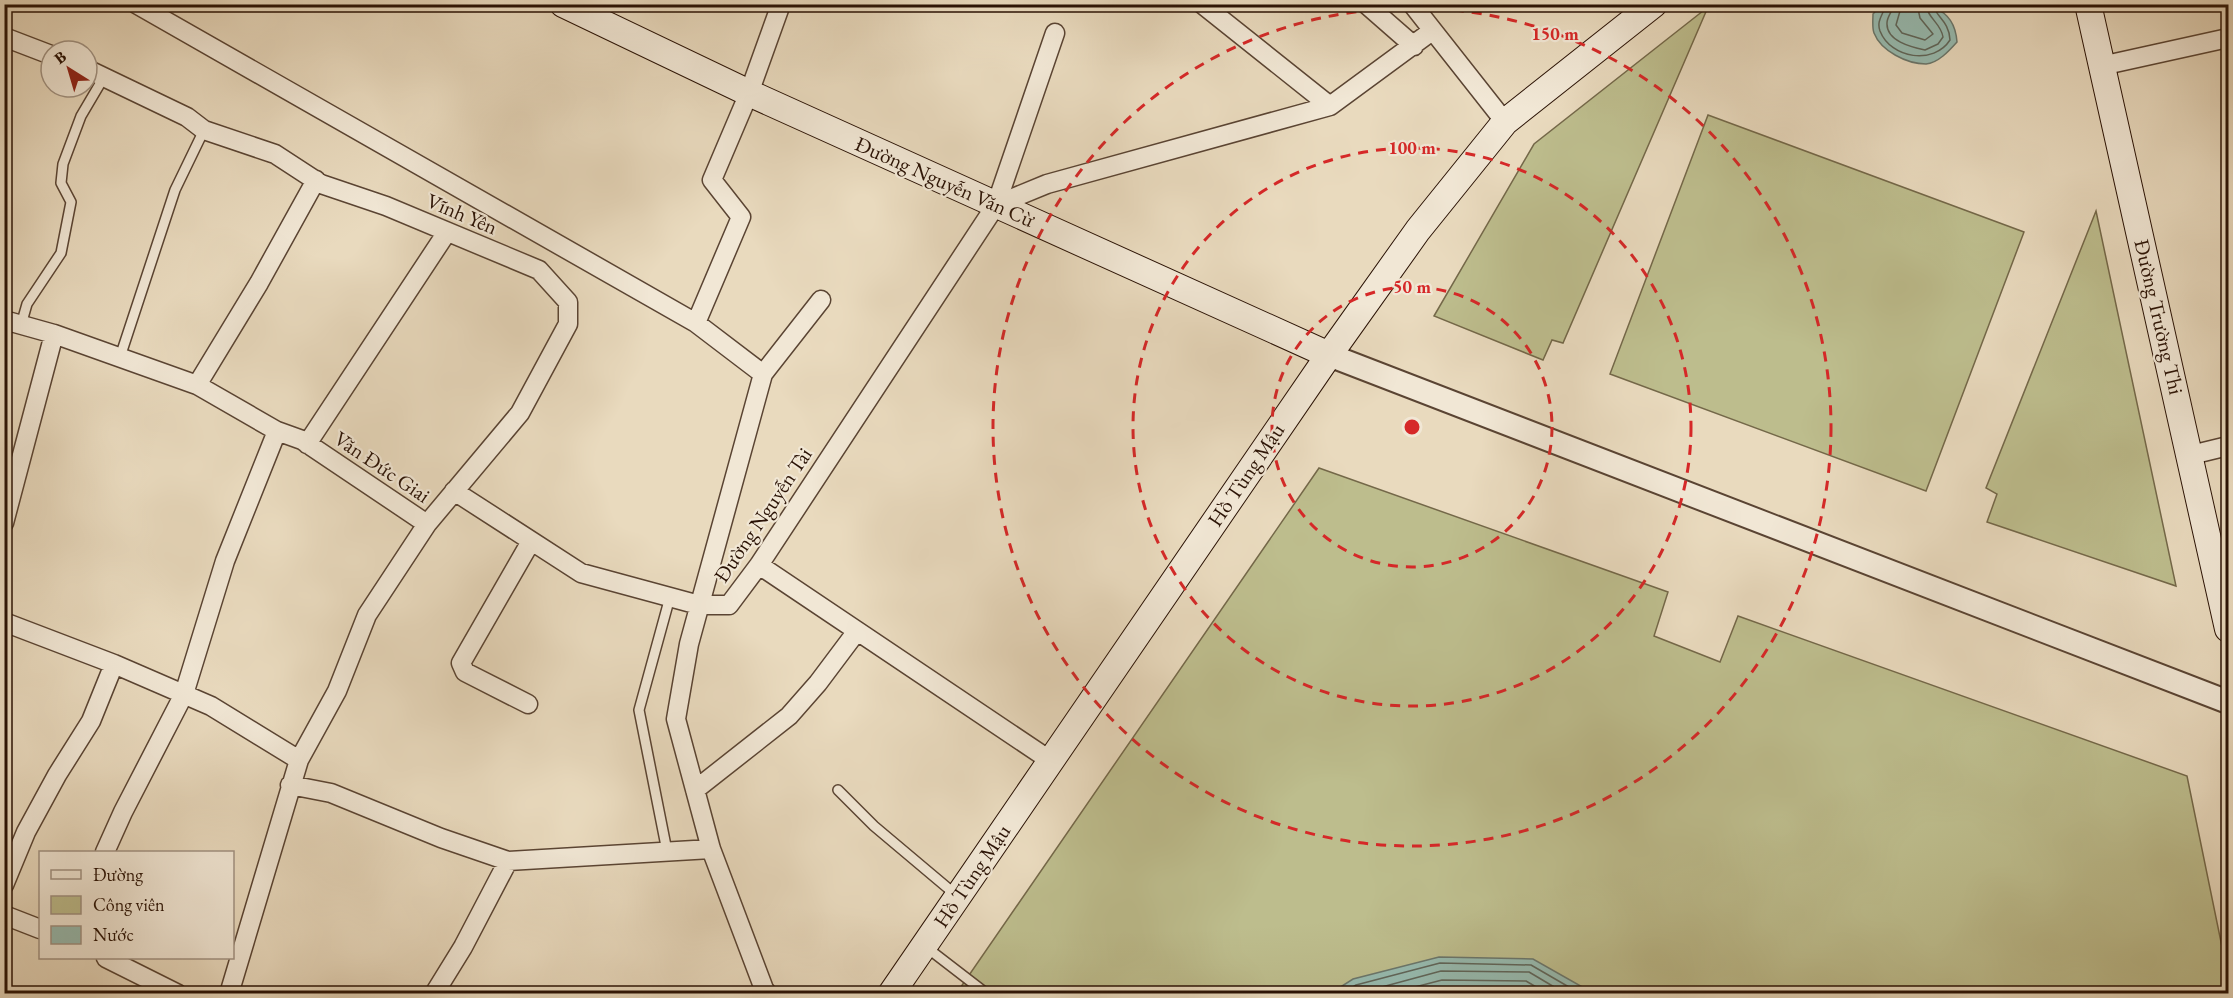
<svg xmlns="http://www.w3.org/2000/svg" width="2233" height="998" viewBox="0 0 2233 998" font-family="'EB Garamond',serif">
  <rect width="100%" height="100%" fill="#e9dabe"/>
  <filter id="stains"><feTurbulence type="fractalNoise" baseFrequency=".00333" numOctaves="4"/><feColorMatrix values="0 0 0 0 .2 0 0 0 0 .09 0 0 0 0 .02 0 0 0 .5 -.17"/></filter>
  <radialGradient id="worn" r=".72"><stop offset=".6" stop-color="#630" stop-opacity="0"/><stop offset="1" stop-color="#630" stop-opacity=".3"/></radialGradient>
  <path fill="#bdbd8d" stroke="#746849" stroke-width="1.5" d="M1708 7 1563 343 1552 340 1543 360 1434 316 1534 144Z
    M1708 115 2024 232 1926 491 1610 374Z
    M2096 211 2176 586 1987 522 1997 494 1986 488Z
    M1319 468 1668 592 1654 636 1720 662 1738 616 2187 776 2228 976V994H956Z"/>
  <path fill="#97bbb0" stroke="#6b776c" stroke-width="1.5" d="M1882 4C1918 4 1954 0 1957 42 1949 51 1938 63 1926 64 1907 64 1881 51 1874 33 1872 28 1873 19 1873 14Z
    M1439 957 1533 959 1593 993H1331L1353 979Z"/>
  <g fill="none" stroke-linecap="round" stroke-linejoin="round">
    <path stroke="#60665a" stroke-width="1.5" d="M1886 4C1884 14 1876 20 1880 31 1891 59 1934 65 1950 40 1949 20 1935 17 1933 4
      M1893 4C1893 12 1887 16 1887 23 1886 41 1911 47 1925 50L1938 44 1943 37C1941 23 1927 18 1926 4
      M1902 4 1896 25 1902 33 1925 40 1933 34 1920 18 1917 4
      M1342 994 1356 985 1440 963 1531 965 1581 994
      M1356 994 1441 971 1529 972 1566 994
      M1388 994 1442 980 1526 981 1548 994"/>
    <g stroke="#5a4433" stroke-width="12">
      <path id="service" d="M21 325 27 304 61 253 71 202 61 183 63 164 81 116 104 77
        M120 357 175 190 204 130
        M838 790 874 826 956 895
        M667 851 639 710 670 597
        M926 947 987 994"/>
    </g>
    <g stroke="#5a4433" stroke-width="21">
      <path id="minor" d="M136 4 696 323 763 374 689 644 676 719 711 849 764 989 768 994
        M1202 4 1330 106
        M1366 4 1414 46
        M1412 4 1505 122
        M4 37 51 55
        M2101 66 2228 38
        M87 69 187 117 204 130 275 154 321 184 386 206 539 270 568 302V324L520 413 427 524
        M996 205 1047 184 1330 106 1432 31
        M4 320 54 334 197 385 277 431 302 440 427 524 367 615 337 691 299 760 229 994
        M696 323 741 217 712 180 749 93 781 4
        M763 374 821 300
        M197 385 259 283 316 180
        M307 444 447 232
        M2191 455 2228 446
        M454 491 581 573 699 605H729L759 565 996 205 1055 33
        M4 523 54 334
        M759 565 1051 761
        M4 622 114 664 211 706 299 760
        M528 704 465 672 461 663 530 543
        M290 785 331 793 441 838 508 861 711 849
        M695 790 789 716 818 683 857 631
        M105 852 123 812 184 694 225 561 277 431
        M4 885 26 832 57 775 91 721 114 664
        M4 915 40 929
        M106 958 178 994
        M434 994 463 947 508 861"/>
    </g>
    <g stroke="#5a4433" stroke-width="26">
      <path id="tertiary" d="M1329 355 2228 702"/>
    </g>
    <g stroke="#2a1205" stroke-width="28">
      <path id="secondary" d="M563 4 749 93 1329 355
        M2088 4 2228 629
        M891 994 1329 355 1418 230 1505 122 1654 4"/>
    </g>
    <use href="#service" stroke="#f1e7d5" stroke-width="9"/>
    <use href="#minor" stroke="#f1e7d5" stroke-width="18"/>
    <use href="#tertiary" stroke="#f1e7d5" stroke-width="22"/>
    <use href="#secondary" stroke="#f1e7d5" stroke-width="26"/>
  </g>
  <g fill="none" stroke="#d62828" stroke-width="3" stroke-dasharray="10 8">
    <circle cx="1412" cy="427" r="140"/>
    <circle cx="1412" cy="427" r="279"/>
    <circle cx="1412" cy="427" r="419"/>
  </g>
  <g text-anchor="middle" stroke-width="4.5" stroke-linejoin="round" paint-order="stroke">
    <g font-size="21" fill="#2a1205" stroke="#f1e7d5">
      <text transform="translate(945 182) rotate(24)" y="7">Đường Nguyễn Văn Cừ</text>
      <text transform="translate(462 214) rotate(23)" y="7">Vĩnh Yên</text>
      <text transform="translate(2159 317) rotate(77)" y="7">Đường Trường Thi</text>
      <text transform="translate(382 467) rotate(34)" y="7">Văn Đức Giai</text>
      <text transform="translate(1246 475) rotate(-56)" y="7">Hồ Tùng Mậu</text>
      <text transform="translate(763 515) rotate(-56)" y="7">Đường Nguyễn Tài</text>
      <text transform="translate(972 876) rotate(-56)" y="7">Hồ Tùng Mậu</text>
    </g>
  </g>
  <circle cx="1412" cy="427" r="9" fill="#d62828" stroke="#f1e7d5" stroke-width="3"/>
  <g font-size="18" text-anchor="middle" font-weight="bold" fill="#d62828" stroke="#f1e7d5" stroke-width="4.5" stroke-linejoin="round" paint-order="stroke">
    <text x="1555" y="40">150 m</text>
    <text x="1412" y="154">100 m</text>
    <text x="1412" y="293">50 m</text>
  </g>
  <rect width="2233" height="998" fill="none" stroke="#e9dabe" stroke-width="24"/>
  <rect x="6" y="6" width="2221" height="986" fill="none" stroke="#2a1205" stroke-width="3"/>
  <rect x="12" y="12" width="2209" height="974" fill="none" stroke="#2a1205" stroke-width="1.5"/>
  <rect x="39" y="851" width="195" height="108" fill="#f1e7d5" stroke="#a19282" stroke-width="1.5"/>
  <rect x="51" y="870" width="30" height="9" fill="#f1e7d5" stroke="#a19282" stroke-width="1.5"/>
  <text x="93" y="881" font-size="18" fill="#2a1205">Đường</text>
  <rect x="51" y="896" width="30" height="18" fill="#bdbd8d" stroke="#a19282" stroke-width="1.5"/>
  <text x="93" y="911" font-size="18" fill="#2a1205">Công viên</text>
  <rect x="51" y="926" width="30" height="18" fill="#97bbb0" stroke="#a19282" stroke-width="1.5"/>
  <text x="93" y="941" font-size="18" fill="#2a1205">Nước</text>
  <g transform="translate(69 69) rotate(323)"><circle r="28" fill="#f1e7d5" stroke="#a19282" stroke-width="1.5"/>
  <path d="M0-4.5L10 22L0 15L-10 22Z" fill="#8f2418"/>
  <text y="-9" font-size="16" font-weight="bold" text-anchor="middle" fill="#2a1205">B</text>
  </g>
  <rect width="100%" height="100%" filter="url(#stains)"/>
  <rect width="100%" height="100%" fill="url(#worn)"/>
</svg>
